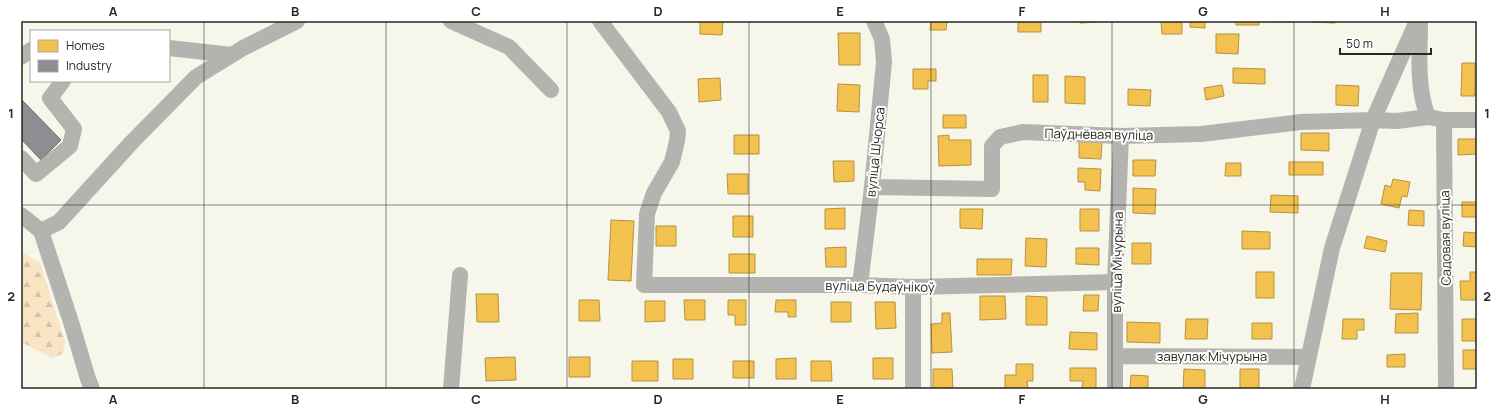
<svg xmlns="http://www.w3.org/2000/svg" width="1498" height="410" viewBox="0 0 1498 410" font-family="Manrope,sans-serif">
  <defs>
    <pattern id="forest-firs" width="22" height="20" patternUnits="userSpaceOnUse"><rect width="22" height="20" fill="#f9e4c4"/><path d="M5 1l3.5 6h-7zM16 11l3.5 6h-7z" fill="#d5c4a8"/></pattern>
  </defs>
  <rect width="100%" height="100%" fill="#f6f6eb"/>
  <path fill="url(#forest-firs)" d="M21 252 40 263 65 342 63 353 53 358 21 342Z"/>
  <path fill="#f2c14e" stroke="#b59340" d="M700 21H723L722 35 700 34Z
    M931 21H947L946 30H930Z
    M1018 21H1041V32H1018Z
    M1079 21H1099V22L1080 23Z
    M1161 21H1182V34H1162Z
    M1190 21H1205V28L1190 27Z
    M1236 21H1259V25H1236Z
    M1271 21H1293V22H1271Z
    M1312 21H1335V23L1312 22Z
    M838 33H860V65H839Z
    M1216 34H1239L1238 54 1216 53Z
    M1462 63H1475V96H1461Z
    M1233 68 1265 69V84L1233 83Z
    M913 69H936V81H928V89H913Z
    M1033 75H1048V102H1033Z
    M1065 76 1085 77V104L1065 103Z
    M720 78 721 100 699 102 698 79Z
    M838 84 860 85 859 112 837 111Z
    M1222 85 1224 96 1206 100 1204 88Z
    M1336 85 1359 86 1358 106 1336 105Z
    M1128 89 1151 90 1150 106 1128 105Z
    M943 115H966V128H943Z
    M1301 133H1329V151L1301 150Z
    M734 135H759V154H734Z
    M949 135V140H971V165L939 166 938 136Z
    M1458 139H1477V154L1458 155Z
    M1079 140 1102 141 1101 159 1079 158Z
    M1133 160H1156L1155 176H1133Z
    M833 161H854V181L834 182Z
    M1289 162H1323V175H1289Z
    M1226 163H1241V176H1225Z
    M1078 168 1101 169 1100 191 1085 190V182H1078Z
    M727 174H748V194H728Z
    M1393 179 1410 182 1407 197 1402 196 1399 208 1381 204 1385 185 1391 187Z
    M1133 188 1156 189 1155 214 1133 213Z
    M1271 195 1298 196V213L1270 212Z
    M1462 202H1477V217H1462Z
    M845 208V229H825V209Z
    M960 209H983L982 229 960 228Z
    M1080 209H1099V231H1080Z
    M1409 210 1424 211V226L1408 225Z
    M733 216H753V237H733Z
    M611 220 634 221 631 281 608 280Z
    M656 226H676V246H656Z
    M1242 231 1270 232V249H1242Z
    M1464 232 1477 233V247L1463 246Z
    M1367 236 1387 241 1385 252 1364 248Z
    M1026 238 1047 239 1046 267 1025 266Z
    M1132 243H1151V264H1132Z
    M846 247V267H826L825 248Z
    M1076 248H1099V265L1076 264Z
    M729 254H755V273H729Z
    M977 259H1012L1011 275H977Z
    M1256 272H1274V298H1256Z
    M1470 272H1477V300H1461L1460 281H1470Z
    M1391 273H1422L1421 310 1390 309Z
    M476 294H498L499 322H477Z
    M1084 295H1099L1098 311H1083Z
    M980 296H1005L1006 319 980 320Z
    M1026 296 1047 297V325H1026Z
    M579 300H599L600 321H579Z
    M684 300H705V320H685Z
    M728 300H746V325H735V315H728Z
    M776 300H796V317H788V312H775Z
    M645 301H665V321L645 322Z
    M831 302H851V322H831Z
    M875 302H895L896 328 876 329Z
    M942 313H950L952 352 932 353 931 324 942 323Z
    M1418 313V333H1395L1396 314Z
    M1186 319H1208L1207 339H1185Z
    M1343 319H1364V330H1357V339H1342Z
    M1462 319H1477V341H1462Z
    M1127 322 1160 323V343L1127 342Z
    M1252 323H1272V339H1252Z
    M1070 332 1097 333V350L1069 349Z
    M1463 350H1477V369H1463Z
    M1405 354V367H1387V355Z
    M515 357 516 380 486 381 485 358Z
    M569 357H590V377H569Z
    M796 358V379H776V359Z
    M873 358H893V379H873Z
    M673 359H693V379H673Z
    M632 361H658V381H632Z
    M733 361H754V378H733Z
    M811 361H831L832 381H811Z
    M1016 364H1033V381H1027L1028 389H1005V375H1016Z
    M1070 368H1096V389H1082L1083 381H1070Z
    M933 369H952L953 388 933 389Z
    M1184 369 1205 370V389H1183Z
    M1240 369H1259V389H1240Z
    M1131 375 1148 376V389H1130Z"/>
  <path fill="#8d8d92" stroke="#6f6f70" d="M21 99 61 140 41 160 21 139Z"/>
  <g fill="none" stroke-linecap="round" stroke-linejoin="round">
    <path stroke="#b3b4af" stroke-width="16" d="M451 21 509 47 551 90
      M600 21 669 112 678 131 677 141 672 162 654 193 647 214 644 285H860L913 287 1115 282
      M1420 21C1420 54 1416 86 1428 117
      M169 48 232 55
      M21 57 31 50
      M21 158 36 174 70 146 74 129 50 98 63 81
      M872 187 992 189V146L1000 137 1023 132 1121 136 1201 134 1301 122 1373 120 1397 121 1428 117 1444 120
      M21 215 41 231 59 222 131 143 196 77 243 48 297 21
      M41 231 71 322 88 379 92 389
      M860 285 872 187 884 62 882 39 874 21
      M1115 356 1308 357
      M451 389 460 275
      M913 389V287
      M1115 389V282L1121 136
      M1302 389 1332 248 1373 120 1417 21
      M1446 389 1444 120H1477"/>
  </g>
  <path fill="none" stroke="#282821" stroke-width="1" stroke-opacity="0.55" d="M204 21V389M386 21V389M567 21V389M749 21V389M931 21V389M1112 21V389M1294 21V389M21 205H1477"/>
  <g text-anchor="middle" stroke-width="4" stroke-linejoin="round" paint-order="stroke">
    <g font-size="13" fill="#282821" stroke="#fff">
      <text transform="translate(1099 134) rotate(1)" y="5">Паўднёвая вуліца</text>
      <text transform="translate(875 152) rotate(-84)" y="5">вуліца Шчорса</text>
      <text transform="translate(1445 238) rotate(-91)" y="5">Садовая вуліца</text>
      <text transform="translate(1117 262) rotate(-89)" y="5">вуліца Мічурына</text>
      <text transform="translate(880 286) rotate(1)" y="5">вуліца Будаўнікоў</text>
      <text x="1212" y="361">завулак Мічурына</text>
    </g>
  </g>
  <rect width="1498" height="410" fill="none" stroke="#ffffff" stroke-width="44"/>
  <rect x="30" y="30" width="140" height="52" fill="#ffffff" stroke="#a9a9a6"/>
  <rect x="38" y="40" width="20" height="12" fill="#f2c14e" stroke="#a9a9a6"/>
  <text x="66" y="50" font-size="12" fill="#282821">Homes</text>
  <rect x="38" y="60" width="20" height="12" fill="#8d8d92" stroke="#a9a9a6"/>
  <text x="66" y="70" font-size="12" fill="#282821">Industry</text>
  <path d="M1340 48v6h91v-6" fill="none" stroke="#282821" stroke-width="2"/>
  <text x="1346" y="48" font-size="12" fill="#282821" stroke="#ffffff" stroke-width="3" paint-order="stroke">50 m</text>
  <rect x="22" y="22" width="1454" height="366" fill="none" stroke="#282821" stroke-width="1.5"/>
  <g font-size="13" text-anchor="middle" font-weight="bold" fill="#282821">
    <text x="113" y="16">A</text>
    <text x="295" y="16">B</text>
    <text x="476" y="16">C</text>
    <text x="658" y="16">D</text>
    <text x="840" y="16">E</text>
    <text x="1022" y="16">F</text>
    <text x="1203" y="16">G</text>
    <text x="1385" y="16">H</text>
    <text x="11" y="118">1</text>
    <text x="1487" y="118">1</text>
    <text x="11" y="301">2</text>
    <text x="1487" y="301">2</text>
    <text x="113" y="404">A</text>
    <text x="295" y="404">B</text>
    <text x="476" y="404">C</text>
    <text x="658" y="404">D</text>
    <text x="840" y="404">E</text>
    <text x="1022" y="404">F</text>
    <text x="1203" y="404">G</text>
    <text x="1385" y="404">H</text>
  </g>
</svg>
